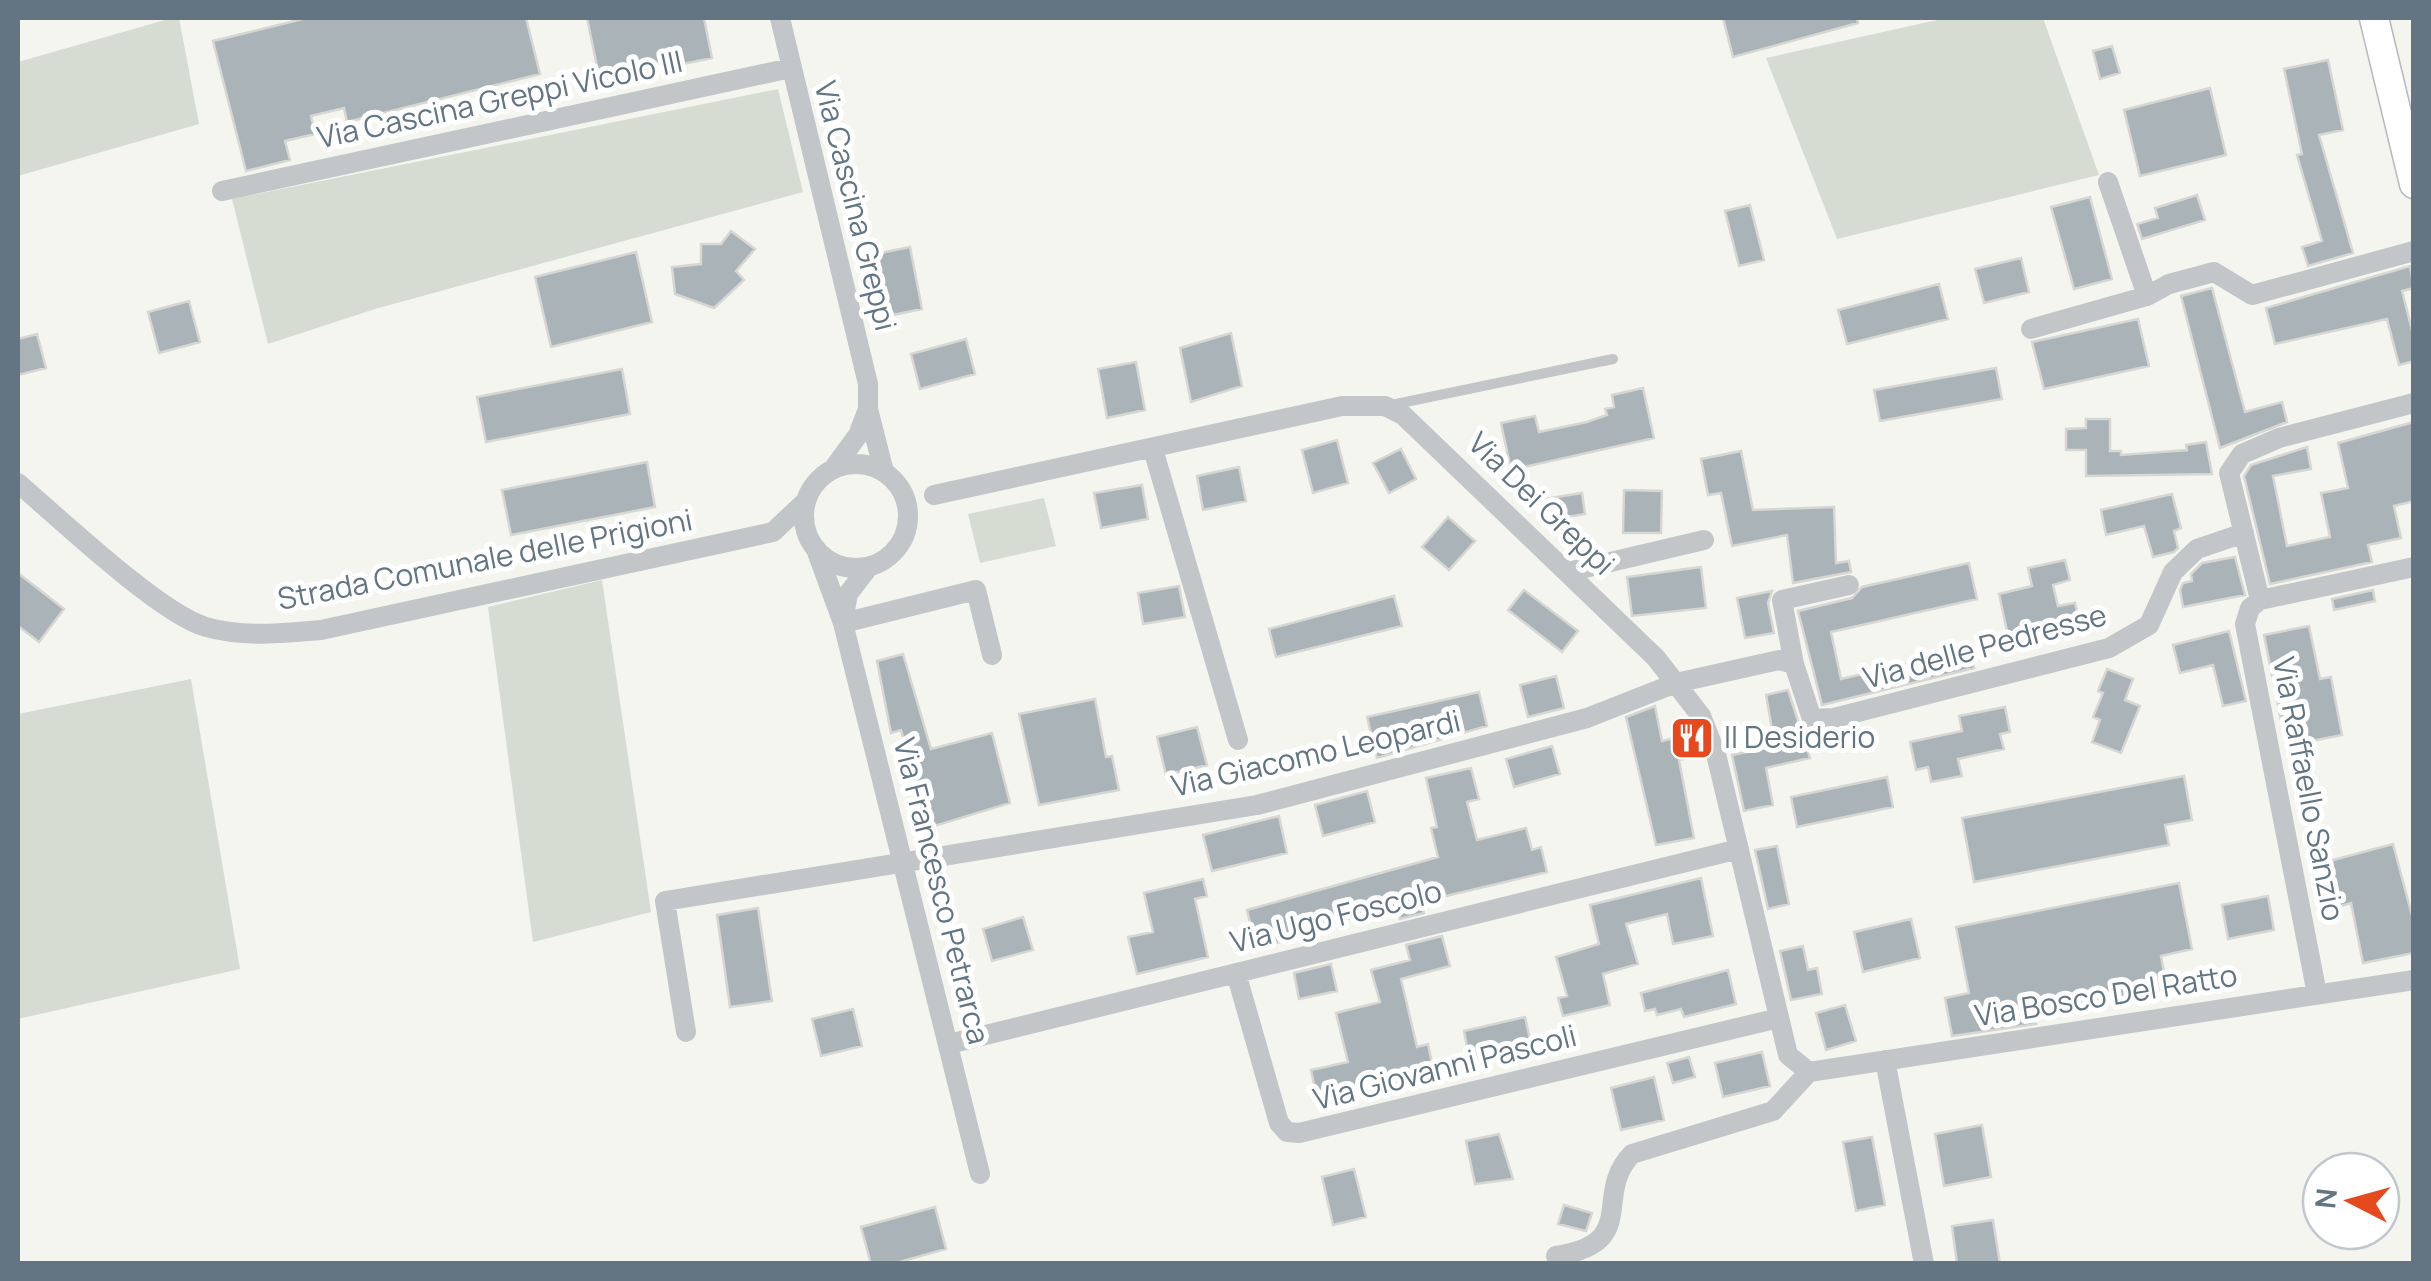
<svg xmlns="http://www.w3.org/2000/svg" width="2431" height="1281" viewBox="0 0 2431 1281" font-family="Manrope,sans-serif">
  <rect width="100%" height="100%" fill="#f5f5f0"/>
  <path fill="#d6dcd1" d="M172 18H179L199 124 18 176V62Z
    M1946 18H2043L2099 175 1837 239 1766 58Z
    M778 89 803 192 375 309 268 344 232 199Z
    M1044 498 1056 546 980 563 968 514Z
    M602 580 651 912 533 942 488 607Z
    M191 679 240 969 18 1019V714Z"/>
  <path fill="#aab3b7" stroke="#d6d6d3" stroke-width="2.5" d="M307 18H526L540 74 347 122 344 108 311 116 315 134 285 141 290 160 246 171 213 41Z
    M587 18H704L712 58 600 81Z
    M1723 18H1857L1858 23 1733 57Z
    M2112 46 2120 73 2100 79 2093 51Z
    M2328 60 2343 130 2319 135 2353 253 2308 266 2302 247 2322 241 2297 155 2302 154 2284 69Z
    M2210 88 2226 155 2140 176 2124 110Z
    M2197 195 2205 220 2142 239 2137 224 2158 218 2155 208Z
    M2090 197 2112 279 2074 289 2051 207Z
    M1750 205 1764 260 1739 266 1725 211Z
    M731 231 755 249 736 271 744 280 714 308 675 294 672 267 701 264V244H721Z
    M910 247 922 309 888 316 875 254Z
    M636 252 652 322 551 347 535 277Z
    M2021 258 2029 292 1984 303 1975 269Z
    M2410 266 2414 288 2402 291 2414 338V361L2399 365 2387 319 2275 344 2266 308Z
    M1939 284 1948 319 1847 344 1838 310Z
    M2212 288 2245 412 2282 402 2287 422 2220 448 2181 296Z
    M189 301 200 342 159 353 148 312Z
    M2138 319 2149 366 2044 389 2032 342Z
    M1231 333 1242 386 1191 402 1180 348Z
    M37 334 46 368 18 375V339Z
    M966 339 975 374 920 389 911 354Z
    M1136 362 1145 410 1107 418 1098 369Z
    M1996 368 2002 399 1880 421 1874 390Z
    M622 369 630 414 486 442 477 397Z
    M1643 388 1654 438 1511 470 1501 423 1535 416 1539 432 1587 422 1607 415 1605 409 1614 407 1612 395Z
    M2086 419H2110V451H2121V455L2187 450 2186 445 2206 442 2212 474 2086 476V450H2066V429L2086 428Z
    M2414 422V501L2394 506 2401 538 2368 545 2372 562 2270 584 2244 476 2251 465 2307 447 2311 469 2273 476 2287 546 2330 537 2321 493 2348 488 2338 443Z
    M1337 440 1348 483 1313 493 1302 450Z
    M1401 449 1416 479 1389 493 1373 463Z
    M1741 451 1753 510 1834 507 1836 563 1849 561 1851 572 1793 583 1787 535 1732 546 1721 493 1708 495 1701 459Z
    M647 462 655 507 511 535 502 490Z
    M1239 467 1246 501 1203 510 1197 476Z
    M1142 485 1148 519 1101 528 1094 493Z
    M1624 490 1662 491 1661 533H1623Z
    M1582 493 1585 514 1548 520 1544 499Z
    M2172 494 2181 528 2174 531 2178 548 2174 552 2153 557 2144 526 2106 535 2101 510Z
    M1448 517 1475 541 1449 570 1422 547Z
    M2235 557 2245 595 2183 607 2180 590 2183 583 2192 581 2191 574 2202 563Z
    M2065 560 2070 580 2053 585 2058 606 2075 603 2080 624 2009 640 1999 594 2032 586 2028 568Z
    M1969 563 1977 599 1831 632 1841 679 1970 649 1974 668 1822 705 1798 611 1852 598 1862 587Z
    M1701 567 1706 608 1632 616 1627 577Z
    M18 573 64 609 39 642 18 626Z
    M1179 586 1185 617 1143 624 1138 593Z
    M1524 590 1578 631 1562 652 1508 610Z
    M2373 590 2375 601 2334 610 2332 599Z
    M1772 591 1768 603 1774 633 1745 638 1737 598Z
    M1394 596 1402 626 1276 657 1269 629Z
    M2309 626 2320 679 2331 677 2342 735 2286 746 2264 635Z
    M2229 631 2246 701 2223 706 2213 665 2180 673 2173 645Z
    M903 654 931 749 992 733 1010 803 928 828 901 730 891 733 877 661Z
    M2107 669 2133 679 2125 700 2140 706 2121 753 2092 742 2100 720 2093 717 2103 693 2098 691Z
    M1556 676 1564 708 1528 717 1520 685Z
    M1788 690 1810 758 1766 768 1773 805 1744 811 1732 755 1775 746 1766 695Z
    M1479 692 1487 726 1377 758 1367 717Z
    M1095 699 1106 757 1112 756 1119 790 1039 805 1019 714Z
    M1655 706 1662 741 1693 734 1701 755 1679 760 1694 838 1656 845 1626 717Z
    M2005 707 2010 732 2000 734 2004 749 1958 759 1962 776 1931 782 1928 767 1916 770 1910 742 1962 731 1959 716Z
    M1197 727 1207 765 1166 775 1157 737Z
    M1552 746 1560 774 1514 787 1506 759Z
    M1471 768 1479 799 1467 802 1477 840 1526 828 1532 850 1541 847 1547 872 1421 902 1424 913 1400 919 1398 911 1387 914 1386 910 1302 930 1304 936 1256 948 1247 910 1438 857 1431 828 1437 827 1426 778Z
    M2184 776 2192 820 2165 825 2169 845 1974 882 1962 818Z
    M1887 777 1893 807 1797 827 1791 797Z
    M1367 791 1375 822 1323 836 1315 805Z
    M1279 816 1287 853 1212 871 1203 835Z
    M2393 844 2414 923V953L2363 963 2351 903 2334 908 2322 863Z
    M1777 846 1789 904 1768 909 1755 850Z
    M1701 878 1713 936 1673 944 1667 914 1626 924 1638 964 1603 974 1610 1005 1563 1016 1558 998 1567 996 1556 957 1599 944 1590 905Z
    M1203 879 1207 896 1195 899 1208 957 1137 974 1128 937 1153 932 1144 893Z
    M2179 883 2192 949 2161 956 2167 989 2034 1015 2036 1024 1952 1036 1945 998 1969 993 1956 927Z
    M2268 896 2274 930 2228 939 2222 905Z
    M758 908 772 1001 730 1007 717 915Z
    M1023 917 1033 950 992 961 983 929Z
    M1911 919 1920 958 1863 972 1854 932Z
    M1442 936 1450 966 1401 979 1417 1047 1428 1044 1435 1078 1318 1104 1311 1070 1348 1062 1336 1013 1380 1002 1371 970 1410 960 1406 945Z
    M1803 946 1808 970 1817 968 1822 994 1791 1000 1780 951Z
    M1331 964 1337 991 1299 999 1294 973Z
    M1728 970 1736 1004 1684 1017 1681 1009 1657 1015 1655 1009 1645 1011 1641 993Z
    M1845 1005 1856 1041 1826 1050 1816 1013Z
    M853 1009 862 1046 821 1056 812 1019Z
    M1525 1017 1532 1048 1470 1062 1464 1031Z
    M1762 1052 1770 1086 1723 1097 1715 1063Z
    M1689 1057 1695 1077 1673 1083 1667 1063Z
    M1654 1077 1664 1120 1621 1130 1611 1088Z
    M1982 1125 1991 1177 1944 1186 1935 1134Z
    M1499 1134 1513 1179 1475 1184 1466 1141Z
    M1872 1137 1885 1205 1856 1211 1843 1142Z
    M1354 1169 1366 1217 1333 1225 1322 1177Z
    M1564 1205 1592 1213 1586 1231 1558 1224Z
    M935 1207 946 1249 892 1264H871L861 1227Z
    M1993 1220 2000 1264H1957L1952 1226Z"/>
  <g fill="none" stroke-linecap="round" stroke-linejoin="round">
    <g stroke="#b4babe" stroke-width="31">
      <path id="secondary" d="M2374 18 2414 184"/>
    </g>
    <path stroke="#c2c6c9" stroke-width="10" d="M1391 405 1613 359"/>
    <path stroke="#c2c6c9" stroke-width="20" d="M780 18 868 384V409L884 472
      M2108 182 2147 296 2169 284 2214 272 2252 295 2414 251
      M222 191 791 68
      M2031 329 2147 296
      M1153 449 1238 740
      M804 516a52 52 0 1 1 104 0a52 52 0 1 1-104 0Z
      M834 468 858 435 868 409
      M18 483C59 518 160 614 206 627 245 638 282 633 321 630L773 532 806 501
      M934 495 1342 406H1385L1403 415 1656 658 1701 716 1716 754 1788 1055 1809 1072
      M817 552 843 623 980 1174
      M1568 572 1704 540
      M2260 600 2414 567
      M843 621 848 594 868 568
      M843 623 976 590 992 655
      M1794 664 1782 600 1849 585
      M1236 973 1279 1123 1287 1132 1299 1133 1779 1018
      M2317 994 2245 624 2250 608 2260 600 2229 473 2242 454 2279 438 2414 403
      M686 1032 665 901 1257 805 1587 718 1676 683 1779 660 1794 664 1812 719 1834 718 2109 648 2149 625 2173 572 2197 549 2244 533
      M949 1044 1739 849
      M1885 1060 1924 1264
      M1809 1072 2414 980
      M1556 1256C1641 1243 1592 1195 1632 1154L1773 1111 1809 1072"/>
    <use href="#secondary" stroke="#fff" stroke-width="28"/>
  </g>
  <defs>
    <g id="restaurant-square" transform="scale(2.25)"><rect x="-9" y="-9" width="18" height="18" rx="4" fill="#e7491e" stroke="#fff"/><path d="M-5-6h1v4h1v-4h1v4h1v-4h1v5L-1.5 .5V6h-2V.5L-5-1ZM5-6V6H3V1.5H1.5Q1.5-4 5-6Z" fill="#fff"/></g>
  </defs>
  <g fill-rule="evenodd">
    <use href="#restaurant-square" x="1692" y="738"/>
  </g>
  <g text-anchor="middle" stroke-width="10" stroke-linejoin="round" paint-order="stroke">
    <g font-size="30" fill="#637582" stroke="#fff">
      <text transform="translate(500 100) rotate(-12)" y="10">Via Cascina Greppi Vicolo III</text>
      <text transform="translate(855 206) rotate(76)" y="10">Via Cascina Greppi</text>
      <text transform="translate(1541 504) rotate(44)" y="10">Via Dei Greppi</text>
      <text transform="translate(485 560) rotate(-11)" y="10">Strada Comunale delle Prigioni</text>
      <text transform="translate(1985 647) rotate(-15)" y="10">Via delle Pedresse</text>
      <text transform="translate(1316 754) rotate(-13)" y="10">Via Giacomo Leopardi</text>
      <text transform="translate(2308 789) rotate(79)" y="10">Via Raffaello Sanzio</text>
      <text transform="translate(941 891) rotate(76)" y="10">Via Francesco Petrarca</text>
      <text transform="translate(1336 917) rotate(-14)" y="10">Via Ugo Foscolo</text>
      <text transform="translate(2106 996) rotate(-9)" y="10">Via Bosco Del Ratto</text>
      <text transform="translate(1445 1068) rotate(-14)" y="10">Via Giovanni Pascoli</text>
    </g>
    <g font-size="30" fill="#637582" stroke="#fff" text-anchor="start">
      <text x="1724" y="748">Il Desiderio</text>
    </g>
  </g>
  <rect width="2431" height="1281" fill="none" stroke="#637582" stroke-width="40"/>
  <g transform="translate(2351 1201) rotate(276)"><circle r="48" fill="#ffffff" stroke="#c1c8cd" stroke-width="2.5"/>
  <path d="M0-8L18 38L0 25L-18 38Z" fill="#e7491e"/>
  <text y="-15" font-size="28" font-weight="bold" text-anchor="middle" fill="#637582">N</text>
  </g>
</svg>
